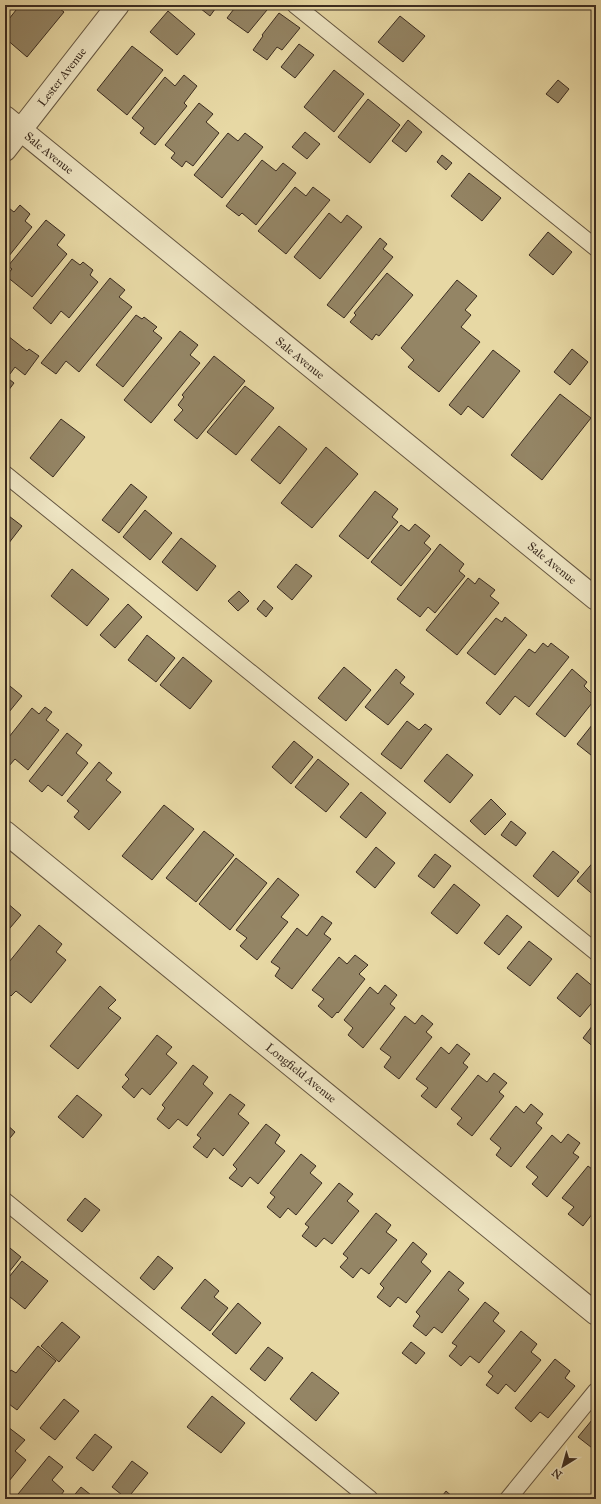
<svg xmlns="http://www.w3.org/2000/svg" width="601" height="1504" viewBox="0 0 601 1504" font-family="'IM FELL Great Primer',serif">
  <rect width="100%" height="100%" fill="#e7d8a4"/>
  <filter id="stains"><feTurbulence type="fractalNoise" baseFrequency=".005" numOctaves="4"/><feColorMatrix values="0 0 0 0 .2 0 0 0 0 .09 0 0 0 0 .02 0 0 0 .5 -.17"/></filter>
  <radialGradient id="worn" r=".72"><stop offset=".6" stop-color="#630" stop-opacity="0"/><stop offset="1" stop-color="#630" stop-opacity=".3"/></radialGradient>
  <path fill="#948565" stroke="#3b2c20" d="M20 5H55L64 12 27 57 5 38V24Z
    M196 5H218L210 16Z
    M237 5H261L267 10 248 33 227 18Z
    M168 11 195 34 177 55 150 32Z
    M279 13 300 28 282 50 277 47 267 60 253 50 263 36 262 35Z
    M400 16 425 36 403 62 378 42Z
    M299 44 314 55 295 78 281 67Z
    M132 46 163 70 127 115 97 90Z
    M334 70 364 94 334 132 304 107Z
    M184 75 197 86 184 103 187 106 155 145 140 133 144 128 132 118 165 77 175 86Z
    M558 80 569 89 558 103 546 94Z
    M368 99 400 125 370 163 338 137Z
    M199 103 213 114 206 122 219 133 193 166 186 161 182 167 171 158 175 153 165 145Z
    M408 120 422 132 406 152 392 141Z
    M305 132 320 144 307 159 292 147Z
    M228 133 238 141 245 133 263 147 222 198 194 175Z
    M442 155 452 163 446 170 437 162Z
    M262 160 276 171 283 163 296 173 256 225 242 213 239 216 226 206Z
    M469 173 501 198 482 221 451 196Z
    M295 187 306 196 313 187 330 200 286 254 258 231Z
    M5 205 14 212 20 205 30 214 25 221 32 227 5 261Z
    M329 213 341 223 347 215 362 227 320 279 294 257Z
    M46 220 65 235 57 245 67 254 32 297 6 276 12 269 8 266Z
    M548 232 572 252 553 275 529 255Z
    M380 238 387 244 383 249 393 257 344 318 327 305Z
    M72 259 80 265 83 262 93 270 90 275 98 282 69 318 61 311 51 324 33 308Z
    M387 273 413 295 379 336 376 334 372 340 350 322 356 315 354 313Z
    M110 278 125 290 119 297 132 307 79 372 66 361 56 374 41 363Z
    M457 280 477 296 465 310 471 315 461 327 480 342 439 392 408 367 414 360 401 348Z
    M136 315 142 319 144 317 157 327 153 331 162 338 123 387 96 365Z
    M180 331 198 345 190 355 200 363 151 423 124 400Z
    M8 336 27 351 29 349 39 356 25 375 15 367 10 374 5 370V340Z
    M572 349 588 362 570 385 554 372Z
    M493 350 520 371 483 418 468 406 461 415 449 405Z
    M214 356 245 381 197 439 174 420 183 410 178 405 184 397 182 395Z
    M5 376 14 383 5 395Z
    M245 386 274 408 236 455 207 432Z
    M560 394 591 418 542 480 511 455Z
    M61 419 85 437 53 477 30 458Z
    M279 426 307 449 280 484 251 460Z
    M326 447 358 474 312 528 281 503Z
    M131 484 147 497 119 533 102 520Z
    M375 491 398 509 392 517 398 522 368 559 339 536Z
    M145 510 172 533 150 560 123 537Z
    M5 513 22 526 5 548Z
    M415 524 430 536 424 543 431 549 401 586 371 562 401 525 409 531Z
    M181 538 216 566 197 591 162 562Z
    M440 544 464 564 459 571 465 576 435 613 428 607 420 617 397 599Z
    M296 564 312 576 292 600 277 587Z
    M72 569 109 599 87 626 51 596Z
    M468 578 475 584 479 578 495 590 490 596 499 603 457 655 426 630Z
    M239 591 249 601 238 611 228 601Z
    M264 600 273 608 266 617 257 609Z
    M128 604 142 617 115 648 100 635Z
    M505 617 527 635 495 675 467 653 496 618 502 622Z
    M147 635 175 658 156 682 128 660Z
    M543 643 548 647 551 643 569 657 529 707 515 696 500 715 486 703 529 649 535 653Z
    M183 657 212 681 190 709 160 685Z
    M344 667 371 690 346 721 318 698Z
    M396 669 405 677 400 683 414 694 388 725 365 707Z
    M572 669 587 682 584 686 596 698 565 737 536 714Z
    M5 682 22 696 5 717Z
    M45 707 52 712 46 720 59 730 28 770 15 759 9 766 5 763V742L32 708 39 714Z
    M596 720V759L577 744Z
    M407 721 419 730 425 724 432 729 401 769 381 754Z
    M67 733 82 745 76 753 88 763 62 796 48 785 42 792 29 781Z
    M294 741 313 757 291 784 272 767Z
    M447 754 473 775 450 803 424 781Z
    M318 759 349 784 326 812 295 787Z
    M99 762 112 773 106 780 121 792 89 830 74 817 79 811 67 801Z
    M361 792 386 813 366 838 340 817Z
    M491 799 506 814 485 835 470 821Z
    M164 805 194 829 152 880 122 856Z
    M511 821 526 833 516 846 501 835Z
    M204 831 234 855 196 902 166 878Z
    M376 847 395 863 375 888 356 872Z
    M553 851 579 872 558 897 533 876Z
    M435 854 451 866 434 888 418 876Z
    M236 858 267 883 230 930 199 904Z
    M596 859V897L577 881Z
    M278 878 299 895 281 917 288 922 257 960 240 946 247 938 236 930Z
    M454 884 480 905 457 934 431 913Z
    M6 902 21 915 5 934V904Z
    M507 915 522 927 499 955 484 943Z
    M322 916 332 923 324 934 331 939 292 989 275 976 280 968 271 962 297 928 307 936Z
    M39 925 62 944 56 952 66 960 31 1003 16 991 11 996 5 991V967Z
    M529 941 552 959 530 986 507 968Z
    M355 955 368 965 359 974 365 979 338 1013 337 1012 332 1018 318 1006 324 999 312 990 339 957 347 964Z
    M577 973 596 989V998L580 1017 557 998Z
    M385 985 397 995 390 1004 395 1008 363 1048 348 1035 353 1028 344 1020 370 987 378 994Z
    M100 986 116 1000 108 1008 121 1018 78 1069 50 1046Z
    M422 1015 433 1024 426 1032 432 1037 399 1079 384 1067 391 1057 380 1049 405 1016 415 1024Z
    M596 1021V1049L583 1038Z
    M157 1035 172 1047 166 1054 177 1063 150 1095 142 1088 134 1098 122 1087 129 1079 125 1075Z
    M457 1044 470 1054 463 1063 468 1067 436 1108 421 1096 428 1088 416 1079 441 1047 449 1054Z
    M193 1065 208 1077 203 1084 213 1093 187 1126 178 1119 169 1129 157 1119 165 1108 162 1105Z
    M494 1073 507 1083 499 1092 504 1096 472 1136 457 1124 462 1118 451 1109 478 1075 487 1082Z
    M230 1094 245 1105 238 1114 249 1123 223 1156 214 1148 207 1158 193 1147 201 1138 197 1135Z
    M77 1095 102 1115 83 1138 58 1117Z
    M531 1104 543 1114 536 1123 542 1128 511 1167 496 1155 501 1148 490 1139 516 1106 524 1113Z
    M5 1123 15 1132 5 1144Z
    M266 1124 280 1135 275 1143 285 1151 258 1184 250 1177 242 1187 229 1178 237 1169 233 1165Z
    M568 1134 580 1143 573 1153 579 1157 547 1197 532 1184 538 1177 526 1167 552 1135 561 1143Z
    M301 1154 316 1166 310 1173 322 1183 296 1215 288 1208 280 1218 267 1207 275 1197 270 1193Z
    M588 1166 596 1172V1209L583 1226 568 1214 574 1207 562 1198Z
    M339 1183 353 1194 347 1201 359 1211 332 1244 324 1238 316 1247 302 1236 309 1227 305 1224Z
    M85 1198 100 1210 82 1232 67 1220Z
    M376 1213 391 1225 386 1232 397 1240 369 1274 361 1268 353 1278 340 1267 348 1258 343 1254Z
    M413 1242 427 1254 421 1262 431 1271 406 1303 398 1297 390 1307 377 1297 384 1288 380 1284Z
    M5 1244 21 1257 5 1277Z
    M158 1256 173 1268 154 1290 140 1278Z
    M22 1261 48 1281 25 1309 5 1293V1282Z
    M449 1271 464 1283 458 1290 469 1299 442 1333 434 1327 426 1336 413 1326 420 1316 416 1312Z
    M205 1279 219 1291 214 1297 228 1308 210 1331 181 1308Z
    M485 1302 499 1313 493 1321 505 1331 479 1363 470 1356 461 1366 449 1356 457 1346 452 1343Z
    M238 1303 261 1323 236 1354 212 1334Z
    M62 1322 80 1337 59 1362 41 1346Z
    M521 1331 537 1344 531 1352 541 1360 515 1392 506 1384 498 1394 486 1385 493 1376 488 1372Z
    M411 1342 425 1353 416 1364 402 1353Z
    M38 1346 56 1361 17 1410 5 1401V1378L11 1370 16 1373Z
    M268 1347 283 1358 265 1381 250 1369Z
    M555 1359 570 1371 565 1378 575 1386 548 1418 540 1412 531 1422 515 1408Z
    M312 1372 339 1393 316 1421 290 1399Z
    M212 1396 245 1423 221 1453 187 1427Z
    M64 1399 79 1411 55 1440 40 1428Z
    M592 1420 596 1423V1451L578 1437Z
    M8 1427 25 1440 15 1451 26 1460 5 1486V1431Z
    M95 1434 112 1447 93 1471 76 1458Z
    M49 1456 63 1467 52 1480 64 1491 58 1499H14Z
    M132 1461 148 1473 127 1499 112 1487Z
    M81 1487 96 1499H71Z
    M446 1491 455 1499H440Z"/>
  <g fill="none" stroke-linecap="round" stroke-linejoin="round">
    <g stroke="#665741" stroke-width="18">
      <path id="service" d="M295 5 596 248
        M5 474 596 952
        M5 1201 370 1499
        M508 1499 596 1391"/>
    </g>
    <g stroke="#665741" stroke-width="24">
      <path id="minor" d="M5 117 596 599
        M5 150 118 5
        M5 832 596 1314"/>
    </g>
    <use href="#service" stroke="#efe6c4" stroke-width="16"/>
    <use href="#minor" stroke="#efe6c4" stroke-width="22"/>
  </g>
  <g text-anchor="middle" stroke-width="4" stroke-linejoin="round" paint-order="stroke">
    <g font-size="12" fill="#3b2c20" stroke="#efe6c4">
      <text transform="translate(62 77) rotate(-52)" y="4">Lester Avenue</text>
      <text transform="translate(49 153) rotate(39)" y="4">Sale Avenue</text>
      <text transform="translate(300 358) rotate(39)" y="4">Sale Avenue</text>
      <text transform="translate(552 563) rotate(39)" y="4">Sale Avenue</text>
      <text transform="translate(301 1073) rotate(39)" y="4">Longfield Avenue</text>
    </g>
  </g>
  <rect width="601" height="1504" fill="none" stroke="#e7d8a4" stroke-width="20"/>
  <rect x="6" y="6" width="589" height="1492" fill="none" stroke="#3b2c20" stroke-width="2"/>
  <rect x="10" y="10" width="581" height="1484" fill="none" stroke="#3b2c20"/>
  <g transform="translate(563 1466) rotate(217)" stroke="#efe6c4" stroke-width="3" paint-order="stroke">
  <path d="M0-3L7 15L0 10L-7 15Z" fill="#3b2c20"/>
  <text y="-6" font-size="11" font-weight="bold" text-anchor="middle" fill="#3b2c20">N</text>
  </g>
  <rect width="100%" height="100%" filter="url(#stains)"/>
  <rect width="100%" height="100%" fill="url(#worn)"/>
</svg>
